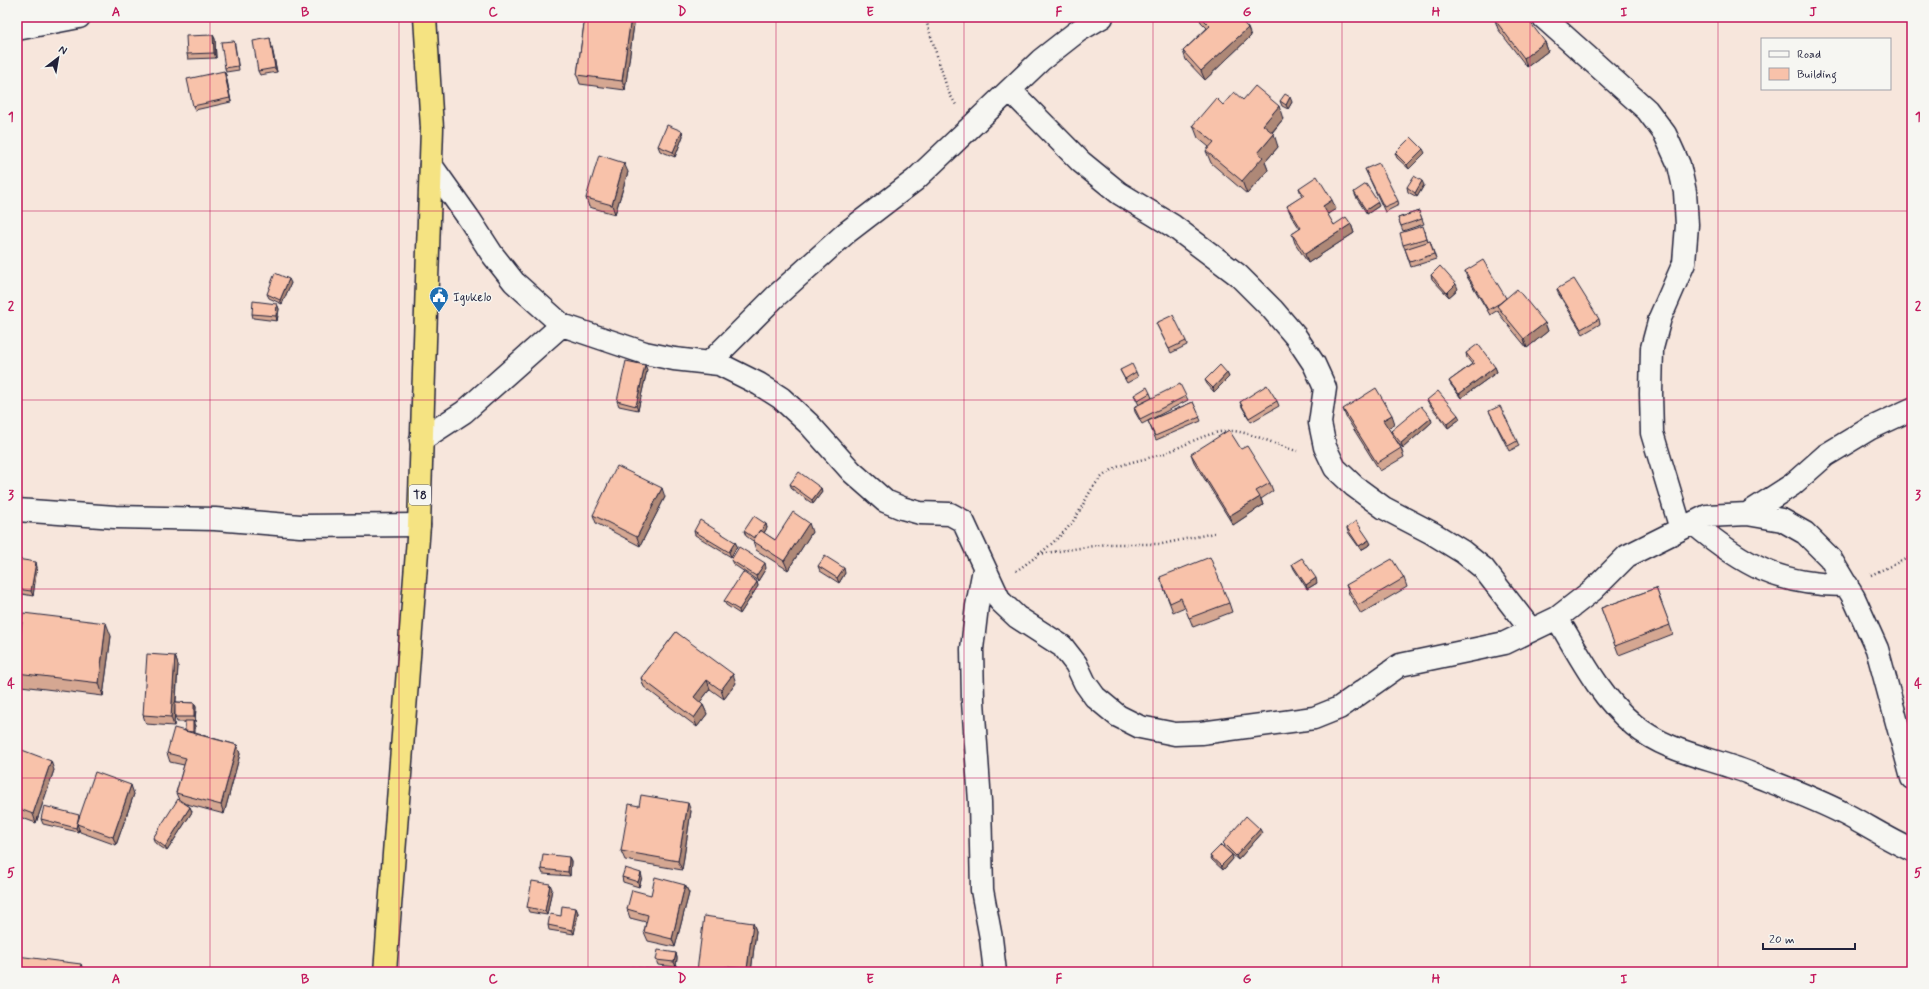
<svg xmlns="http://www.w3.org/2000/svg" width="1929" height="989" viewBox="0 0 1929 989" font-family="Mynerve,sans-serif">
  <rect width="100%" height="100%" fill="#f7e6dc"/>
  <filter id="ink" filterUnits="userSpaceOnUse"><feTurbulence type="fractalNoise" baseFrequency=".025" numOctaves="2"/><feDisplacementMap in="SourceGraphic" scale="8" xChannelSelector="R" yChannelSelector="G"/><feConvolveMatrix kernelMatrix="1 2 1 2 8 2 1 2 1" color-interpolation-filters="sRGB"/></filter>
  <g filter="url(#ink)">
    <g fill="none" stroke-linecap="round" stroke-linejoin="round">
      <g stroke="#22223b" stroke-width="25">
        <path id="street" d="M1543 17 1647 110 1665 134 1679 165 1685 192 1687 225 1684 263 1660 318 1652 348 1651 394 1652 433 1681 529
          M17 29 79 17
          M1010 90 1081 162 1119 193 1173 226 1238 275 1272 309 1296 337 1314 364 1325 388 1320 423 1325 447 1335 468 1354 486 1384 508 1432 533 1463 552 1483 568 1531 630
          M431 165 470 220 492 254 514 282 562 325 645 353 674 359 719 364 759 384 781 398 809 424 852 472 885 501 902 508 920 513 950 514 963 521 1000 601 1017 617 1062 646 1076 664 1085 683 1095 697 1118 716 1140 727 1175 734 1201 733 1314 718 1339 708 1400 665 1505 643 1557 618 1593 590 1627 556 1707 516 1747 514 1782 520 1805 533 1830 558 1854 598 1877 649 1912 778
          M709 363 775 297 846 233 915 180 1041 60 1078 31 1102 17
          M421 440 464 412 562 325
          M17 510 115 517 215 519 300 526 419 525
          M1747 514 1792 485 1826 455 1869 429 1912 409
          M1693 523C1743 565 1780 586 1847 585
          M984 569 977 606 972 649 973 701 980 802 982 890 991 938 995 972
          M1557 618C1579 655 1600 697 1634 725 1669 754 1714 758 1754 775 1784 787 1816 799 1845 814 1868 826 1889 840 1912 850"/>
      </g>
      <g stroke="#22223b" stroke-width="25">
        <path id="highway" d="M385 972 419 525 432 128 425 17"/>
      </g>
      <path stroke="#22223b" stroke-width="2.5" stroke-dasharray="1 3" stroke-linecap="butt" d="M925 17 948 91 956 105
        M1039 554 1107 544H1162L1214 533
        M1016 571C1035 558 1056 542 1071 524 1083 509 1088 489 1103 476 1120 462 1140 461 1159 455 1183 448 1205 431 1231 431 1249 431 1278 446 1297 451
        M1871 575 1912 556"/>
      <use href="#street" stroke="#f6f6f2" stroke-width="22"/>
      <use href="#highway" stroke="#f5e382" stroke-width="22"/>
    </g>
    <path fill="#d5a792" stroke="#22223b" d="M585 17H632L634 24 625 90 580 84 577 75Z
      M1199 17H1238L1251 36 1205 80 1186 60 1183 51 1207 28 1201 22Z
      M1495 20 1545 42 1548 51 1527 67 1498 29Z
      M213 35 215 39 216 58 188 59 187 54Z
      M234 41 235 45 239 70 226 72 225 68Z
      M271 43 277 72 260 75 258 71Z
      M224 71 226 75 231 102 195 110 193 106Z
      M1243 100 1283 119 1272 133 1278 147 1265 162 1268 170 1247 194 1211 163 1206 151 1209 147 1198 138 1193 125 1223 105Z
      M1280 101 1292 102 1288 109 1282 106Z
      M682 131 683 136 675 157 660 151 658 146Z
      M1395 153H1425L1409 169 1397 158Z
      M1365 169 1398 201 1399 205 1385 212Z
      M628 172 615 214 589 207 586 198Z
      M1424 185 1417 197 1408 192 1407 187Z
      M1299 188 1336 209 1327 214 1334 225 1351 224 1354 233 1308 263 1295 243 1292 234 1300 229 1291 215 1287 206 1302 197Z
      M1354 192 1379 206 1367 214 1356 197Z
      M1419 211 1424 224 1403 231 1398 218Z
      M1425 231 1428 242 1430 241 1436 259 1411 267 1405 249 1403 245Z
      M1465 271 1506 298 1545 323 1548 331 1527 348 1500 315 1498 310 1490 315 1466 275Z
      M1431 275 1458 289 1449 297 1432 279Z
      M291 283 282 304 269 298 267 294Z
      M1557 289 1599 319 1600 324 1583 334 1558 293Z
      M277 304 279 309 277 321 253 318 252 314Z
      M1156 323 1186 341 1187 345 1171 353Z
      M1466 353 1495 367 1497 372 1461 398 1451 385 1449 381 1472 364 1467 358Z
      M645 365 647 370 638 410 619 406 617 401Z
      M1120 370 1136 372 1138 377 1127 383 1122 374Z
      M1227 373 1229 377 1214 392 1207 384 1205 380Z
      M1150 393 1152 398 1140 404 1186 396 1188 400 1142 424 1135 412 1134 407 1139 405 1134 395Z
      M1427 400 1460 419 1448 428 1429 404Z
      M1277 401 1279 406 1251 422 1242 407 1240 402Z
      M1193 402 1201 421 1156 440 1148 421Z
      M1343 409 1395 424 1388 428 1391 433V431L1432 422 1403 448 1395 439 1401 448 1404 457 1380 471 1346 417Z
      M1489 411 1517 441 1519 446 1509 451Z
      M1191 454 1270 483 1273 491 1261 499 1263 505 1233 525 1194 462Z
      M790 484 821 488 822 492 813 504 792 489Z
      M665 497 640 546 596 523 593 515Z
      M766 524 767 528 764 533 775 540 812 532 788 570 756 550 753 541 746 536 744 531Z
      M1347 528 1371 544 1361 550 1348 532Z
      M694 531 735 542 737 546 731 557 695 535Z
      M17 559 37 567 33 596 17 593Z
      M731 560 766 568 758 581 733 564Z
      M1292 564 1317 583 1307 589 1294 569Z
      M818 566 845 573 839 583 820 571Z
      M1404 578 1407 587 1361 614 1349 594 1346 585Z
      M757 582 758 586 740 614 726 605 724 601Z
      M1163 586 1229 603 1232 612 1193 627 1185 607 1173 612Z
      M1656 588 1673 634 1619 655 1601 608Z
      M676 632 736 683 724 699 710 689 700 702 703 705 707 714 697 727 644 687 641 678Z
      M111 636 103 696 21 686 17 675V665Z
      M175 656 178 665 176 702 194 703 196 707 195 722H193L195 726V733L237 745 240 754 224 814 183 803 190 807 192 812 167 851 155 843 153 838 179 800 176 793 184 765 170 762 167 753 185 731V722H177L175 717V704L174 726 146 724 143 715Z
      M17 766 54 770 36 823 17 816Z
      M134 794 116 845 80 832 79 829 78 832 43 824 41 819 80 816Z
      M639 806 691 811 682 870 625 860 621 851Z
      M1262 833 1238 860 1227 850 1233 859 1223 870 1212 860 1210 856 1224 847 1223 843Z
      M569 857 571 861 570 876 543 874 541 869Z
      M622 877H642L639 887 623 882Z
      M685 885 689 893 675 947 648 941 644 932 646 922 630 918 627 909 651 895Z
      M552 889 547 915 529 912 527 907Z
      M576 908 578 913 574 934 549 930 548 925 561 916Z
      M753 923 756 931 751 972H697V971Z
      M676 953 677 958 676 967 658 965 656 960Z"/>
    <path fill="#ae8877" stroke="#22223b" d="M631 17H632L634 24 625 90 622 81Z
      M1248 28 1251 36 1205 80 1201 71Z
      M213 35 215 39 216 58 214 53Z
      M270 38 271 43 277 72 275 68Z
      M1545 42 1548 51 1527 67 1524 58Z
      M224 71 226 75 231 102 230 98Z
      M1290 97 1292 102 1288 109 1286 105Z
      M1279 106 1283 119 1267 138 1263 125Z
      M682 131 683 136 675 157 673 152Z
      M1274 134 1278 147 1265 162 1268 170 1247 194 1242 181 1258 153Z
      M1423 149 1425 153 1409 169 1407 165Z
      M624 163 628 172 615 214 612 205Z
      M1422 181 1424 185 1417 197 1415 193Z
      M1332 200 1336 209 1326 215 1323 206Z
      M1378 202 1379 206 1367 214 1366 210Z
      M1351 224 1354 233 1308 263 1305 254Z
      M289 279 291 283 282 304 280 300Z
      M1456 284 1458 289 1449 297 1447 293Z
      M277 304 279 309 277 321 276 316Z
      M1545 323 1548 331 1527 348 1524 339Z
      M645 365 647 370 638 410 636 406Z
      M1495 367 1497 372 1461 398 1459 394Z
      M1227 373 1229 377 1214 392 1213 388Z
      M1392 415 1395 424 1386 429 1383 420Z
      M1458 415 1460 419 1448 428 1447 424Z
      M1431 418 1432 422 1403 448 1401 443Z
      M662 488 665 497 640 546 637 537Z
      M821 488 822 492 813 504 812 500Z
      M1260 497 1263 505 1233 525 1229 516Z
      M809 523 812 532 788 570 784 561Z
      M766 524 767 528 757 543 755 539Z
      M1369 540 1371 544 1361 550 1359 546Z
      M735 542 737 546 731 557 729 552Z
      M36 562 37 567 33 596 31 591Z
      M765 563 766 568 758 581 756 576Z
      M844 568 845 573 839 583 837 578Z
      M1316 578 1317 583 1307 589 1306 585Z
      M757 582 758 586 740 614 739 610Z
      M106 623 111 636 103 696 99 683Z
      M175 656 178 665 174 726 171 717Z
      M733 674 736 683 724 699 721 690Z
      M707 680 710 689 697 706 694 697Z
      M194 703 196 707 195 722 194 717Z
      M703 705 707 714 697 727 694 718Z
      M193 721 195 726 194 736 193 732Z
      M237 745 240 754 224 814 221 805Z
      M51 761 54 770 36 823 33 814Z
      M131 785 134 794 116 845 113 837Z
      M688 803 691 811 682 870 678 861Z
      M190 807 192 812 167 851 165 847Z
      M77 824 79 829 78 832 76 828Z
      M1260 829 1262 833 1238 860 1236 856Z
      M1232 855 1233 859 1223 870 1221 866Z
      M569 857 571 861 570 876 568 872Z
      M641 873 642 877 639 887 638 882Z
      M550 884 552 889 547 915 545 911Z
      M685 885 689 893 675 947 672 939Z
      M576 908 578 913 574 934 572 930Z
      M753 923 756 931 751 972H748L747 969Z
      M676 953 677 958 676 967 674 962Z
      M81 964 84 972H80Z
      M725 967 727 972H724Z"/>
    <path fill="#f8c2aa" stroke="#22223b" d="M585 17H631L622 81 577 75Z
      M1201 17H1238L1248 28 1201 71 1183 51 1210 26Z
      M1499 17H1526L1545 42 1524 58 1495 20Z
      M213 35 214 53 187 54 186 36Z
      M270 38 275 68 258 71 253 41Z
      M234 41 238 66 225 68 221 42Z
      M224 71 230 98 193 106 187 79Z
      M1255 86 1279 106 1263 125 1274 134 1258 153 1263 157 1242 181 1206 151 1214 142 1193 125 1216 98 1223 105 1234 92 1243 100Z
      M1285 94 1290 97 1286 105 1280 101Z
      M667 125 682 131 673 152 658 146Z
      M1411 137 1423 149 1407 165 1395 153Z
      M599 155 624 163 612 205 586 198Z
      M1379 163 1398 201 1384 207 1365 169Z
      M1317 176 1332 200 1323 206 1334 225 1346 217 1351 224 1305 254 1292 234 1301 228 1287 206 1304 195 1299 188Z
      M1414 176 1422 181 1415 193 1407 187Z
      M1366 184 1378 202 1366 210 1354 192Z
      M1419 211 1422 219 1401 226 1398 218Z
      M1423 226 1427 238 1403 245 1400 233Z
      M1430 241 1434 254 1410 262 1405 249Z
      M1483 260 1506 298 1500 303 1488 310 1465 271Z
      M1440 266 1456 284 1447 293 1431 275Z
      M275 273 289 279 280 300 267 294Z
      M1574 279 1599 319 1581 329 1557 289Z
      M1517 289 1545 323 1524 339 1497 306Z
      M253 301 277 304 276 316 252 314Z
      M1173 315 1186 341 1169 349 1156 323Z
      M1478 344 1495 367 1459 394 1449 381 1474 363 1466 353Z
      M626 361 645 365 636 406 617 401Z
      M1132 364 1136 372 1125 379 1120 370Z
      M1220 365 1227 373 1213 388 1205 380Z
      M1180 384 1186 396 1140 419 1134 407Z
      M1267 385 1277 401 1249 418 1240 402Z
      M1147 387 1150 393 1138 400 1134 395Z
      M1376 388 1392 415 1383 420 1401 448 1377 463 1343 409Z
      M1438 391 1458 415 1447 424 1427 400Z
      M1193 402 1200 417 1155 436 1148 421Z
      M1421 406 1431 418 1401 443 1391 431Z
      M1500 406 1517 441 1508 446 1489 411Z
      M1229 430 1241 449 1247 446 1270 483 1256 491 1260 497 1229 516 1191 454Z
      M617 466 662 488 637 537 593 515Z
      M799 472 821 488 812 500 790 484Z
      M793 512 809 523 784 561 753 541 760 530 775 540Z
      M754 516 766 524 761 531 760 530 754 538 744 531Z
      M700 520 735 542 729 552 694 531Z
      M1356 521 1369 540 1359 546 1347 528Z
      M739 547 765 563 756 576 731 560Z
      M825 556 844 568 837 578 818 566Z
      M1210 557 1229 603 1189 618 1181 598 1170 603 1160 577Z
      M1302 558 1316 578 1306 585 1292 564Z
      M17 559 36 562 31 591 17 589Z
      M1392 559 1404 578 1358 605 1346 585Z
      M743 572 757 582 739 610 724 601Z
      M1656 588 1670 625 1615 646 1601 608Z
      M23 613 106 623 99 683 17 673V665Z
      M676 632 733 674 721 690 707 680 694 697 703 705 694 718 641 678Z
      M147 654 175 656 171 717 143 715Z
      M175 702 194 703V717H175Z
      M185 721H193V732L185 731Z
      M174 728 237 745 221 805 176 793 186 758 167 753Z
      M22 750 51 761 33 814 17 808V766Z
      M95 772 131 785 113 837 77 824Z
      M641 795 688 803 678 861 621 851 629 804 639 806Z
      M178 799 190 807 165 847 153 838Z
      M44 806 79 815 76 828 41 819Z
      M1246 816 1260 829 1236 856 1223 843Z
      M1221 845 1232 855 1221 866 1210 856Z
      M543 854 569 857 568 872 541 869Z
      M625 868 641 873 638 882 622 877Z
      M655 877 685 885 672 939 644 932 648 915 627 909 632 890 651 895Z
      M532 881 550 884 545 911 527 907Z
      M562 906 576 908 572 930 548 925 550 914 561 916Z
      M704 916 753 923 747 969 725 967 724 972H707L697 971Z
      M658 950 676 953 674 962 656 960Z
      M17 956 81 964 80 972H17Z
      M631 967 665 971V972H631Z"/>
  </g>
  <path fill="none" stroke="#c2185b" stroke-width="1" stroke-opacity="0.55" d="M210 17V972M399 17V972M588 17V972M776 17V972M964 17V972M1153 17V972M1342 17V972M1530 17V972M1718 17V972M17 211H1912M17 400H1912M17 589H1912M17 778H1912"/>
  <defs>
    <g id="civic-pin" transform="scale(1)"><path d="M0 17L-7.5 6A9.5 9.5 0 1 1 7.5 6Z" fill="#1f6fb2" stroke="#f6f6f2"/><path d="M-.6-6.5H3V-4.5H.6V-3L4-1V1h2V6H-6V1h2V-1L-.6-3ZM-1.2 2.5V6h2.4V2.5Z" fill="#fff"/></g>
  </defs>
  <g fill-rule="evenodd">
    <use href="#civic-pin" x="439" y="296"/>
  </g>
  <g text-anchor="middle" stroke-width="3" stroke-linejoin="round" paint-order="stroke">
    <rect fill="#f6f6f2" stroke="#626272" stroke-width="1" x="409" y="485" width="22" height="20" rx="3"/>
    <g font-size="12" font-weight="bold" fill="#22223b">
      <text x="420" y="499">T8</text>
    </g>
    <g font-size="13" fill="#22223b" stroke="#f6f6f2" text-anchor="start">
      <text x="453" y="301">Igukelo</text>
    </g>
  </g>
  <rect width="1929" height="989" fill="none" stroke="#f6f6f2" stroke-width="44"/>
  <rect x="1761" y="38" width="130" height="52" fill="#f6f6f2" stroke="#a1a1a9"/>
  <rect x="1769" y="51" width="20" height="6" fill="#f6f6f2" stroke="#a1a1a9"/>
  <text x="1797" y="58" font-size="12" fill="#22223b">Road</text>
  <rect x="1769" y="68" width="20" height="12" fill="#f8c2aa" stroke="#a1a1a9"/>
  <text x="1797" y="78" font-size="12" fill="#22223b">Building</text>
  <g transform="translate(58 58) rotate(31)" stroke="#f6f6f2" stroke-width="3" paint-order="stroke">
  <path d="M0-3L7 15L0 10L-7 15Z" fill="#22223b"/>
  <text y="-6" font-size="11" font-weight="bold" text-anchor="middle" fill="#22223b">N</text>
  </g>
  <path d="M1763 943v6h92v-6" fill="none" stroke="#22223b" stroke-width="2"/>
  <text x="1769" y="943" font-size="12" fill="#22223b" stroke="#f6f6f2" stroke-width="3" paint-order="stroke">20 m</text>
  <rect x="22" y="22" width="1885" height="945" fill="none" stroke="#c2185b" stroke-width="1.5"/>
  <g font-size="13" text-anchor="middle" font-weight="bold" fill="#c2185b">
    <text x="116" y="16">A</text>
    <text x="305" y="16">B</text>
    <text x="493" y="16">C</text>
    <text x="682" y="16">D</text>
    <text x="870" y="16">E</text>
    <text x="1059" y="16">F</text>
    <text x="1247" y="16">G</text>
    <text x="1436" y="16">H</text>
    <text x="1624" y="16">I</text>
    <text x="1813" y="16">J</text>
    <text x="11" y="121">1</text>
    <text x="1918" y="121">1</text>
    <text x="11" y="310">2</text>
    <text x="1918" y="310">2</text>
    <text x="11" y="499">3</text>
    <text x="1918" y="499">3</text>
    <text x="11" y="688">4</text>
    <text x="1918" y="688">4</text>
    <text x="11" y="877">5</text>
    <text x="1918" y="877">5</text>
    <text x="116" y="983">A</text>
    <text x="305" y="983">B</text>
    <text x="493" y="983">C</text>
    <text x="682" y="983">D</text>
    <text x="870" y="983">E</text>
    <text x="1059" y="983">F</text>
    <text x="1247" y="983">G</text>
    <text x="1436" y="983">H</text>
    <text x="1624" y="983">I</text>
    <text x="1813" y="983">J</text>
  </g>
</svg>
